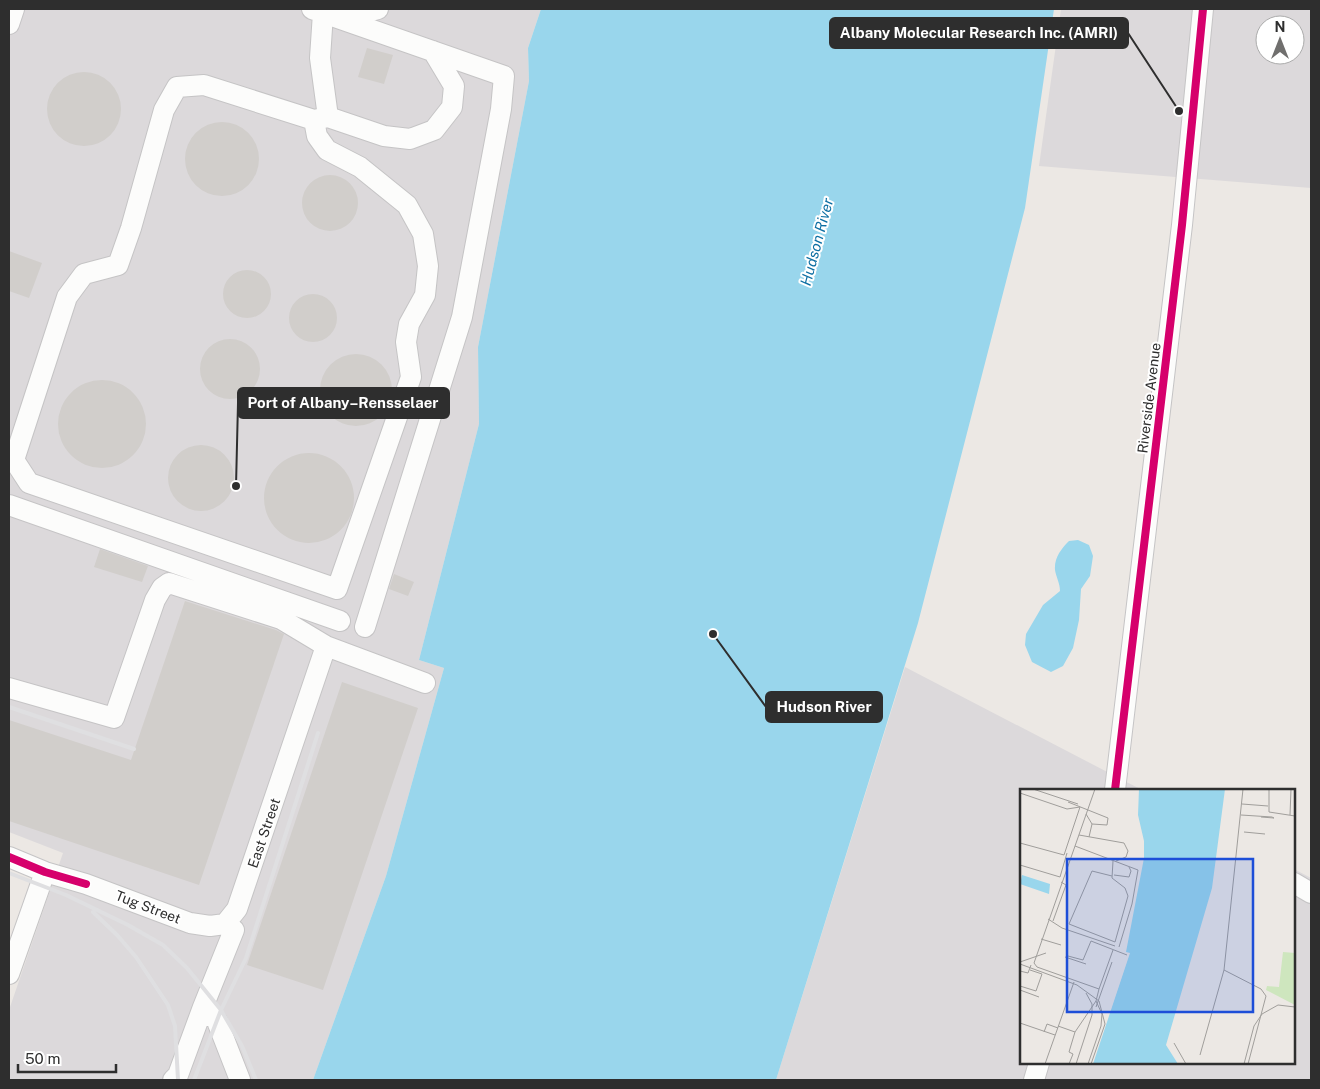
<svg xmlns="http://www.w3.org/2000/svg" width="1320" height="1089" viewBox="0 0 1320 1089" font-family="'Public Sans',sans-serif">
  <rect width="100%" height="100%" fill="#ece8e4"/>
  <path fill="#dcd9db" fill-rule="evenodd" d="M9 9H541L528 48 529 81 478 347 479 424 419 660 444 668 386 876 313 1080H9V1010L63 853 9 832Z
    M1061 9H1311V188L1039 166ZM1265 25H1295V55H1265Z
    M905 667 1142 790H1021V1063H1294V869L1311 878V1080H776Z"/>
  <path fill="#99d6ec" d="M541 9H1054L1025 208 918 623 776 1080H313L386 876 444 668 419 660 479 424 478 347 529 81 528 48Z
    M1078 540 1089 545 1093 556 1090 576 1081 589 1079 620 1073 648 1063 666 1051 672 1032 662 1025 645 1026 634 1043 605 1060 591C1060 583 1056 577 1055 570 1054 558 1061 549 1069 541Z"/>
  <path fill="#d1cecb" d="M367 48 393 55 384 84 358 77Z
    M47 109a37 37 0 1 1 74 0a37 37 0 1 1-74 0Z
    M185 159a37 37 0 1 1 74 0a37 37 0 1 1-74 0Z
    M302 203a28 28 0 1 1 56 0a28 28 0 1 1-56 0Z
    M9 251 42 263 29 298 9 291Z
    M223 294a24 24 0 1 1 48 0a24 24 0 1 1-48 0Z
    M289 318a24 24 0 1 1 48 0a24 24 0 1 1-48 0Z
    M200 369a30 30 0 1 1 60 0a30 30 0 1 1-60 0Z
    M320 390a36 36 0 1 1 72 0a36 36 0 1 1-72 0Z
    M58 424a44 44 0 1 1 88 0a44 44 0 1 1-88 0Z
    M168 478a33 33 0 1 1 66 0a33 33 0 1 1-66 0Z
    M264 498a45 45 0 1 1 90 0a45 45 0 1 1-90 0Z
    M100 549 148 566 142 582 94 567Z
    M394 574 414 582 408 596 389 589Z
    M185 601 276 630 284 634 199 885 9 821V720L131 760Z
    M342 682 418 708 323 990 247 965Z"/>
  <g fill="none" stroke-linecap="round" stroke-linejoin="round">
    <g stroke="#c5c4c5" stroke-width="22">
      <path id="minor" d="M312 9 504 76 501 109 462 317 365 627
        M341 19 378 9
        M9 24 14 9
        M328 117 384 136 410 139 434 130 452 107 454 86 433 51
        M314 120 317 136 327 150 360 167 407 205 423 234 428 266 425 295 409 324 406 342 411 377 337 589 29 483 14 460 67 297 84 274 118 265 131 228 164 110 177 87 204 85 314 120 328 117 320 58 323 13
        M9 505 340 621
        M9 688 114 718 155 600 162 588 169 583 281 619 326 646 425 683
        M1115 790 1182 225 1203 9
        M9 857 45 872 86 884 190 923 210 926 225 924 237 909 326 646
        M1294 883 1311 893
        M225 924 234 930 203 1007 217 1021 240 1080
        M9 974 45 872
        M173 1080 178 1075 203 1007
        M1034 1080 1039 1063"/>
    </g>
    <use href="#minor" stroke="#fcfcfb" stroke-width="20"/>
    <path stroke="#dfdfe1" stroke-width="4" d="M9 707 134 749
      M9 873 66 895 128 925 163 945 187 968 221 1010 242 1046 256 1080
      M93 912 117 935 136 957 168 1005 175 1026 178 1080
      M194 1080 221 1010 246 958 318 733"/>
    <g stroke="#fff" stroke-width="11">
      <path id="cycleway" d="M1115 790 1182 225 1203 9
        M9 857 45 872 86 884"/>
    </g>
    <use href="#cycleway" stroke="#d6006c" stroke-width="8"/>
  </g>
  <g text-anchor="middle" stroke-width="4" stroke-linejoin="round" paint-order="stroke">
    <g font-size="14" fill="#2e2e2e" stroke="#fff">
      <text transform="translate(1149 398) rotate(-83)" y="5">Riverside Avenue</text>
      <text transform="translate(264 833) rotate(-71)" y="5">East Street</text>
      <text transform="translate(148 907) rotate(21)" y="5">Tug Street</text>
    </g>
    <g font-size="15" font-style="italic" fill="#0d6fa3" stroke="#fff">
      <text transform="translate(817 242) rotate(-75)" y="5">Hudson River</text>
    </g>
  </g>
  <g transform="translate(1020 789)">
    <rect width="275" height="275" fill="#ece8e4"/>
    <path d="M263 163 275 164V216L246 201 247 197 259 198Z" fill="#cee6be"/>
    <path d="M119 0H205L192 99 146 256 158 275H73L110 164 106 163 124 69V52L118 26ZM2 86 30 95 29 105 0 95Z" fill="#99d6ec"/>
    <path fill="none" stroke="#a09e9b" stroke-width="1" d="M13 0 58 15M75 0 14 174 17 178 79 200 93 161M223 0 204 181 241 200 246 207 228 275M249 0V23L275 27M0 4 47 20 60 18M48 13 88 29 87 36 72 35M222 15 248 17M66 25 72 35 69 48M221 26 252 28 254 29 241 28M270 26 271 0M224 43 245 45M59 46 104 54 108 62 106 68 96 72M0 54 44 66 60 18M55 57 118 81 112 115 99 158M0 76 40 88 47 64M94 86 109 88 111 82 109 78M92 87 72 82 49 135 95 153 108 107 105 99 92 89 93 72M28 130 42 139 95 157M33 132 46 96 41 93M21 150 41 156M48 167 63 171 71 152 107 166M45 168 66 175M0 173 26 164M0 175 57 196 79 212 85 235 71 275M0 182 8 184 11 176M0 197 16 202 22 185 10 181M0 201 19 208M76 218 92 173M0 234 35 246M38 237 55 243 76 212M24 243 27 235 38 239M154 254 166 275M180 266 204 181M25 275 54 193M49 275 53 265 49 263 55 243M56 275 72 226V215L66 204M68 275 81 237 82 225 76 212 79 200M224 275 234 237 242 225 258 216 275 218"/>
    <path fill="#1d4ed8" fill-opacity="0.15" stroke="#1d4ed8" stroke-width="2.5" d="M47 70H233V223H47Z"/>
    <rect width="275" height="275" fill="none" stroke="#2e2e2e" stroke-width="2.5"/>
  </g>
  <path fill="none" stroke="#2e2e2e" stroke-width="2" d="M1179 111L1128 33M236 486L238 403M713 634L766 707"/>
  <g fill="#2e2e2e" stroke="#fff" stroke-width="2">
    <circle cx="1179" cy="111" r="5"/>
    <circle cx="236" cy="486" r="5"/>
    <circle cx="713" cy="634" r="5"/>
  </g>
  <g fill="#2e2e2e" stroke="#2e2e2e" stroke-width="2">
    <rect x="830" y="18" width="298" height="30" rx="5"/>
    <rect x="238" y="388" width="211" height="30" rx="5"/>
    <rect x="766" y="692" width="116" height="30" rx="5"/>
  </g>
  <g font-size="15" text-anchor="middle" font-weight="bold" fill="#fff">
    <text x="979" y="38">Albany Molecular Research Inc. (AMRI)</text>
    <text x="343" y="408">Port of Albany–Rensselaer</text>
    <text x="824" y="712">Hudson River</text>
  </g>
  <rect width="1320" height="1089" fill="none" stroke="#2e2e2e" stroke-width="20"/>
  <g transform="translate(1280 40)"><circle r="24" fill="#ffffff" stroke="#ababab"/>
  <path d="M0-4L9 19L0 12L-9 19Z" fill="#706f6e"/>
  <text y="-8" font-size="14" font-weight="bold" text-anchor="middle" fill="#2e2e2e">N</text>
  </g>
  <path d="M18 1064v8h98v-8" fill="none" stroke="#2e2e2e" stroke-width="2.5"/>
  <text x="25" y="1064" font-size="15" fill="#2e2e2e" stroke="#ffffff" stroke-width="4" paint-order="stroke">50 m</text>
</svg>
